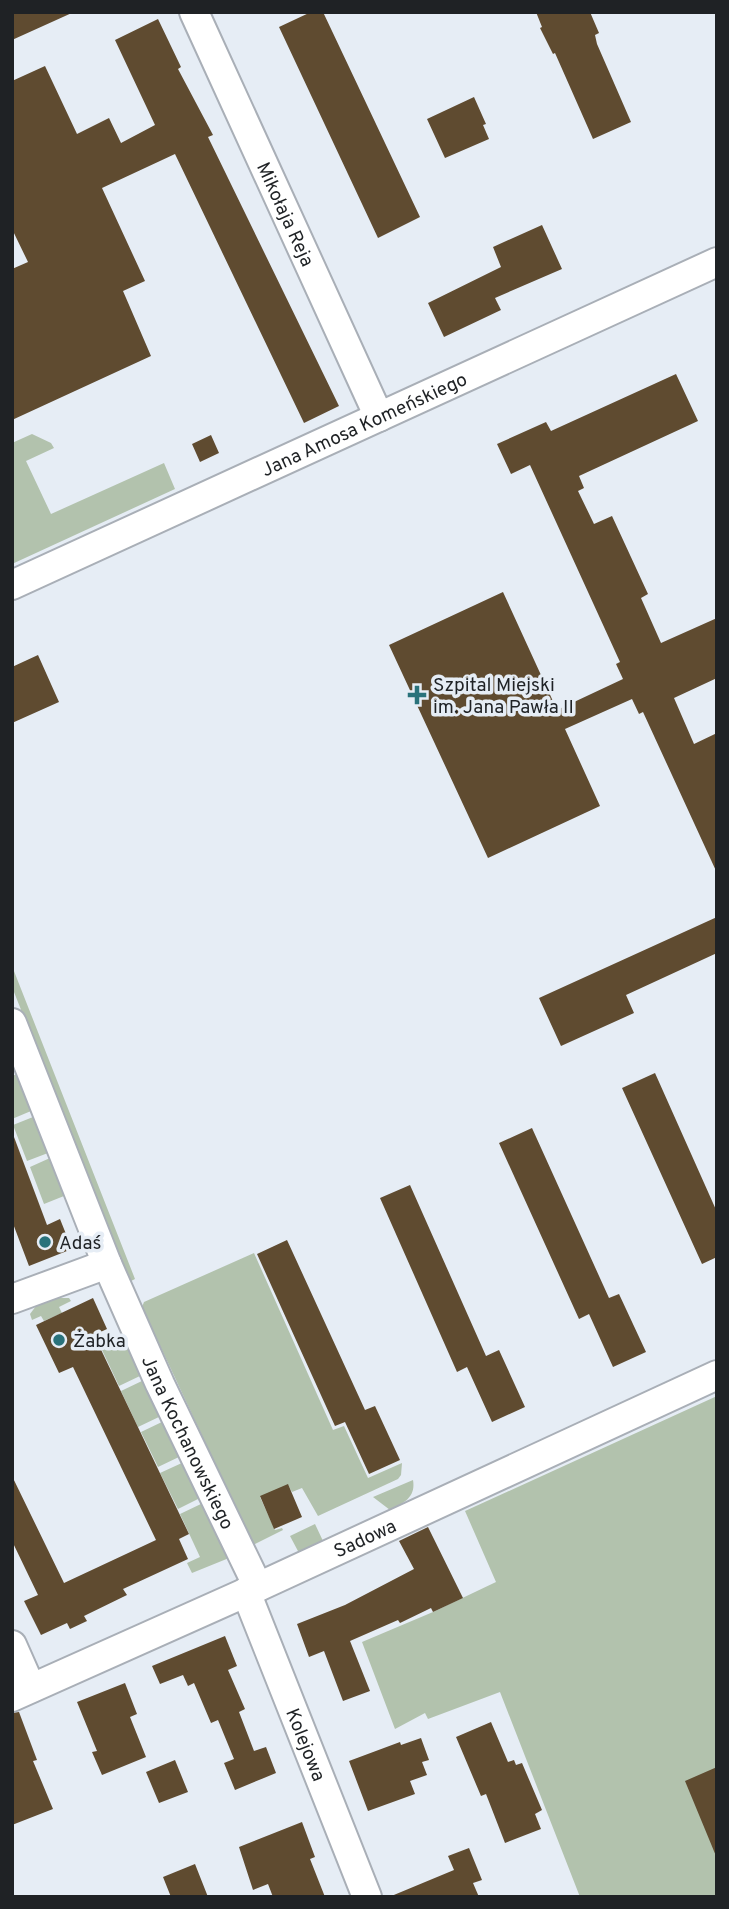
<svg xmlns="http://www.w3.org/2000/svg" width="729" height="1909" viewBox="0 0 729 1909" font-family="Overpass,sans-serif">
  <rect width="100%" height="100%" fill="#e6edf5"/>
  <path fill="#b2c2ad" d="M32 434 51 443 54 448 26 461 51 514 164 463 175 489 12 564V443Z
    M12 966 135 1279 129 1282 12 987Z
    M17 1074 31 1111 12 1119V1076Z
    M33 1117 48 1153 27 1161 13 1125Z
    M50 1158 64 1196 44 1204 30 1167Z
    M254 1253 333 1430 344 1426 368 1478 402 1463 401 1475 398 1479 318 1516 302 1488 292 1492 288 1485 260 1497 275 1530 282 1528 283 1530 253 1545 142 1307 144 1302Z
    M58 1298H69L71 1301 59 1307 62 1313 44 1321 41 1316 32 1320 30 1314 36 1306Z
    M125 1339 142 1375 119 1386 102 1350Z
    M144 1380 161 1416 138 1427 121 1391Z
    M717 1396V1897H580L500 1692 428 1719 425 1713 395 1729 362 1642 433 1612 496 1582 465 1511Z
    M164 1421 181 1456 158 1467 141 1432Z
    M184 1462 200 1498 178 1509 160 1473Z
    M413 1480C416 1497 404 1503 390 1510L373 1497Z
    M203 1503 229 1558 192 1573 187 1563 200 1557 180 1514Z
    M315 1524 323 1541 299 1553 290 1536Z"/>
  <path fill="#5f4b30" d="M12 12H74L12 40Z
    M311 12H323L420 217 378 238 279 27Z
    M536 12H590L599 33 595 35 597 44 631 122 593 139 555 53 553 54 540 28 542 27Z
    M158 19 181 67 178 69 213 135 208 137 339 406 304 423 175 154 102 188 145 281 123 291 151 356 12 420V269L28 262 12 229V81L45 66 77 134 109 118 121 143 155 125 115 40Z
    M474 97 486 124 483 125 489 139 445 158 427 119Z
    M542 225 562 269 495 298 501 310 444 337 428 303 501 267 493 247Z
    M676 374 698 421 579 476 584 488 578 491 594 524 612 516 648 594 641 598 661 643 717 618V678L674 698 694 744 717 733V873L643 712 639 714 632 699 565 729 600 806 488 858 389 645 503 592 557 710 623 679 616 664 620 662 530 465 511 474 497 444 546 422 551 431Z
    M211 435 219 453 200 462 192 444Z
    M38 655 59 702 12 723V667Z
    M717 917V953L626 995 634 1013 561 1046 539 998Z
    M655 1073 717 1212V1257L702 1264 622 1088Z
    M532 1128 609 1298 619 1294 646 1352 613 1367 589 1314 579 1319 499 1143Z
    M14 1137 47 1225 60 1219 72 1249 29 1266 12 1221Z
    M410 1185 486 1356 499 1350 525 1407 492 1422 467 1367 457 1372 380 1198Z
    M287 1240 365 1410 375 1406 400 1460 369 1474 345 1422 335 1426 257 1254Z
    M93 1298 107 1329 94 1335 189 1534 179 1539 188 1559 123 1589 127 1595 84 1616 87 1621 70 1629 67 1623 41 1635 24 1601 38 1595 12 1541V1476L64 1583 156 1540 73 1367 59 1373 36 1325Z
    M288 1484 302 1517 274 1529 260 1496Z
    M428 1527 463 1598 433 1612 431 1608 400 1623 398 1620 350 1641 370 1691 343 1701 324 1651 309 1657 297 1624 345 1605 414 1569 399 1541Z
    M225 1636 237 1666 228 1670 245 1709 239 1712 254 1751 266 1747 276 1773 235 1790 224 1763 234 1759 218 1720 211 1723 194 1683 188 1686 183 1675 160 1684 152 1666Z
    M125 1683 137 1714 130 1717 146 1757 102 1775 92 1752 97 1751 77 1702Z
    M19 1712 37 1760 33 1761 53 1809 12 1825V1713Z
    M491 1722 508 1762 514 1760 516 1765 522 1763 542 1810 535 1814 541 1829 505 1843 486 1794 481 1796 456 1737Z
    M421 1738 429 1760 422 1762 427 1775 410 1781 415 1794 368 1811 349 1761 400 1742 401 1745Z
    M175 1760 188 1792 159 1803 146 1772Z
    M717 1767V1856H716L685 1781Z
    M302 1822 315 1857 310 1859 325 1897H273L268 1884 253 1890 239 1847Z
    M469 1848 482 1880 473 1883 479 1897H389L454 1870 448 1856Z
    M195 1864 208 1897H171L163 1877Z"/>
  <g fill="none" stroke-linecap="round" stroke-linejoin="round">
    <g stroke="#a9afb7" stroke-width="32">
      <g id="minor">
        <path id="s1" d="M194 12 379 417"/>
        <path id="s2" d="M12 585 717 262"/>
        <path id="s3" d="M12 1023 107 1264 160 1384 258 1587"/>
        <path d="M12 1299 107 1264"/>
        <path id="s4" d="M246 1592 367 1897"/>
        <path d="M12 1645 31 1688"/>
        <path id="s5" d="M12 1697 258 1587 717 1375"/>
      </g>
    </g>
    <use href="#minor" stroke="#fff" stroke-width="28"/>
  </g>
  <g fill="#29727b" stroke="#e6edf5" stroke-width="2.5">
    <path d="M413.5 684.5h7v7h7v7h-7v7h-7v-7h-7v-7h7z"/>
    <circle cx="45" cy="1242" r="7"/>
    <circle cx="59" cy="1340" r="7"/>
  </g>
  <g text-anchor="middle" stroke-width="7" stroke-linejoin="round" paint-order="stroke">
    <g font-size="19" fill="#1f2225" stroke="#e6edf5">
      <text dy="7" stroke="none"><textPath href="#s1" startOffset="222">Mikołaja Reja</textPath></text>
      <text dy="7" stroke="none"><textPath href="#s2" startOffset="387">Jana Amosa Komeńskiego</textPath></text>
      <text dy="7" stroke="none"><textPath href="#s3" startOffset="455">Jana Kochanowskiego</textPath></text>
      <text dy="7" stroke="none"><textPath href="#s5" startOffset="387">Sadowa</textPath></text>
      <text dy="7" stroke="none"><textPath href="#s4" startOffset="164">Kolejowa</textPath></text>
    </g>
    <g font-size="19" fill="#1f2225" stroke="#e6edf5" text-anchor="start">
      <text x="433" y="691">Szpital Miejski<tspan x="433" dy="22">im. Jana Pawła II</tspan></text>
      <text x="59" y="1249">Adaś</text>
      <text x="73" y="1347">Żabka</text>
    </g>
  </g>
  <rect width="729" height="1909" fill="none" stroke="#1f2225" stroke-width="28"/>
</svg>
